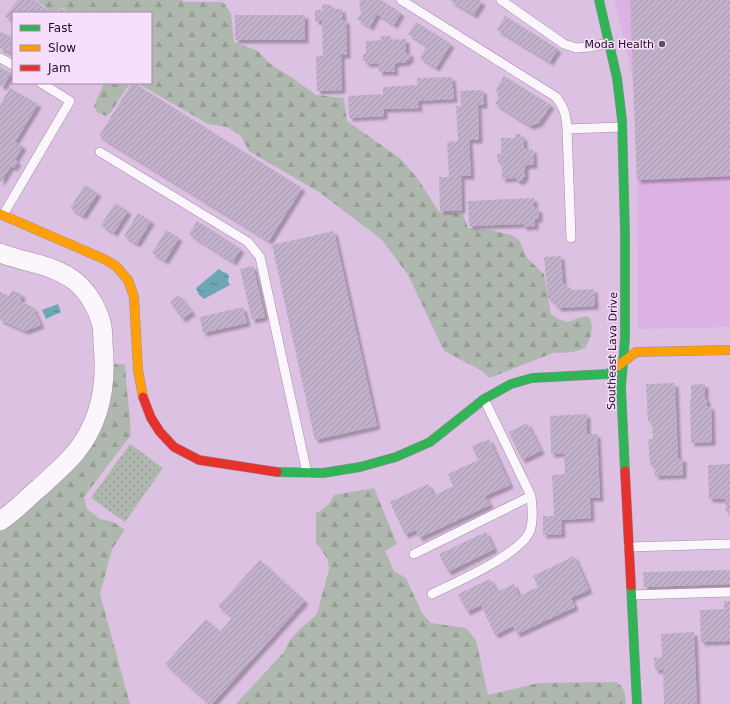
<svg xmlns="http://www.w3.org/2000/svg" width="730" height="704" viewBox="0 0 730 704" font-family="'DejaVu Sans',sans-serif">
  <defs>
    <pattern id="forest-firs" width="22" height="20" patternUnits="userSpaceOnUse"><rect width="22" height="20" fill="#afb8ae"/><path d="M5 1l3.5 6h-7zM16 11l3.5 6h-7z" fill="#969d96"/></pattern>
    <pattern id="garden-dots" width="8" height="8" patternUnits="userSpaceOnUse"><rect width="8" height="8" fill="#afb8ae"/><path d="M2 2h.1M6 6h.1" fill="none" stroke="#969d96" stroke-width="1.8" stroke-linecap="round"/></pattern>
    <pattern id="water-ripples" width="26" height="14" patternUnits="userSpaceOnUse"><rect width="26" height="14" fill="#6da7b5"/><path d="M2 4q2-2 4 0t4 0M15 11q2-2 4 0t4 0" fill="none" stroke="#598693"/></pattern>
    <pattern id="building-hatch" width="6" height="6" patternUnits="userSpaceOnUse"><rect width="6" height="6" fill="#c2b1cb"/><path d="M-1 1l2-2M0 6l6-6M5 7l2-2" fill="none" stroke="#a697ae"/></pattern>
    <filter id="shadow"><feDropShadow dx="3.5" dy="3.5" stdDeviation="1" flood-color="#0004"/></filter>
  </defs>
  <rect width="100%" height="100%" fill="#ddc1e2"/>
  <path fill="#dcb2e5" d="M614 0H730V327L638 329 637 180 632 75 621 26Z"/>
  <path fill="url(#forest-firs)" d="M37 0H182L184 2H223L231 13 234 42 258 51 269 63 294 79 316 95 344 98 347 121 401 159 418 179 439 212 463 214 468 228 490 230 512 235 519 240 527 258 544 274 551 314C575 331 570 314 589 317 595 327 591 338 585 348L574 352 553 353 492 377H488L482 371 444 351 408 275 382 240 322 194 249 151 240 135 227 127 208 124 137 83H151V13H69L62 7 56 13H53Z
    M104 83H130L111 112 106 116 97 112 94 106Z
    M111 364H125C126 388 130 411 131 435L84 497 87 509 100 519 113 522 125 530 112 549 100 594 130 704H0V528L82 451Z
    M374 488 397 544 385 551 394 571 406 578 422 613 431 623 466 628 476 640 488 695 538 683 616 682C625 687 625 694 626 704H236L284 652 290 640 299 630 317 614 329 569 328 560 316 542V513C326 508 330 504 334 495Z"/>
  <path fill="url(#garden-dots)" d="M130 444 163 468 125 522 91 498Z"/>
  <path fill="url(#water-ripples)" d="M219 269 223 272 227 273 229 276 228 281 230 285 204 299 199 295 196 288Z
    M58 304 61 312 46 319 42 310Z"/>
  <path fill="url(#building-hatch)" filter="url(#shadow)" d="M18 0H35L51 13H13V22L5 16Z
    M361 0H381L401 13 394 25 377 14 370 27 357 19 361 13 359 4Z
    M449 0H479L482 2 474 15Z
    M630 0H730V176L637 180Z
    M329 4 334 9H342L343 20H346L347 55H341L342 90 317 91 316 56H323L322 21H315V10H322V5Z
    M62 8 67 13H58Z
    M235 15H305V40H235Z
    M505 16 558 49 550 62 497 30Z
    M416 22 451 44 436 68 420 58 427 46 408 34Z
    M0 31 13 38V54L0 48Z
    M381 36H390V40L406 39V53H410V60H407V62L397 63 394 65 395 72H379V65L377 63 366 64V61H363V54H366V41L381 40Z
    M0 67 11 73 3 87 0 85Z
    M504 76 551 105 539 123 530 126 495 104 498 98 496 89Z
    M452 77 454 99 418 101 419 108 384 109V116L349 118 348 96 383 94V87L417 85V78Z
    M132 83H134L302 188 269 241 99 136Z
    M10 88 38 104 15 142 23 146 15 160 18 162 14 168 11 166 1 182H0V105Z
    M483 90 484 105H478L479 140H469L471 176H461L462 210 440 211 439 177H449L447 142 458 141 456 106H461L460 91Z
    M515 134H521V137H524V147L526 150 533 149 534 165H527L525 167V178H522L523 181H516V178L502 179V163H498L497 154H501V138H515Z
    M85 185 98 193 83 216 70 208Z
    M534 198V207L539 210V219H535V226L523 227V224L469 226 468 201Z
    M115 203 128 211 114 233 101 225Z
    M138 213 151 221 137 244 124 236Z
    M197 221 241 249 233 262 189 234Z
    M166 230 179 238 165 261 152 253Z
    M334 231 377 426 315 440 272 245Z
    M561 256 563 283 571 290 594 289 595 306 559 308 548 298 544 257Z
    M253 266 265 317 252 320 240 269Z
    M14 291 21 294 22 297 20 301 33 307 41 325 25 331 0 320V292L9 296 11 292Z
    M179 295 192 312 182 319 170 302Z
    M243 307 247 323 203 333 200 317Z
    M675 383 678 459 683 458V475L655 476 654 464 650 465 648 439H653L652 421 648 422 646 384Z
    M705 384V399H707V406H711L712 442 691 443 690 401H691V385Z
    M587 414V434H597L600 498H590L591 518 561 520 562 534 543 535V516H554L552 475 565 474 564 453 551 454 550 416Z
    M527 423 541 451 522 460 509 432Z
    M489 439 510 485 485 496 490 505 419 538 416 530 405 535 390 502 428 484 434 496 453 486 448 474 478 460 472 446Z
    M730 464V512H726L725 499H709L708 465Z
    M486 532 494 549 448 572 439 554Z
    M574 556 589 590 571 598 575 607 517 634 513 626 495 635 481 605 467 612 458 594 490 579 497 592 514 584 519 596 538 587 533 576Z
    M260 560 305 601 212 704H209L165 664 206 619 220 632 232 618 218 606Z
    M730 570V584L644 587 643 572Z
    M724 601H730V641L701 642 700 610 724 609Z
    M694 632 697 704H664L663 670H655L654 658 662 657 661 634Z"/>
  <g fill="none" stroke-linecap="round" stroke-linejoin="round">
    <g stroke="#a28ca6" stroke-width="10">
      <path id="lane" d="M401 0 556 97C565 109 566 115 567 129L571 238
        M501 0 564 44 576 48 589 47 609 43
        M0 58 13 65
        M567 129 622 127
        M100 152 248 242 260 257 307 473
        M3 215 70 101 41 83
        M629 547 730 544
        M414 554 531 496
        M432 594C456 582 517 556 529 533 534 522 532 508 531 496L484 399
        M631 595 730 592"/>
    </g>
    <g stroke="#a28ca6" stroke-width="20">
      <path id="street" d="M0 253C26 263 54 264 76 282 88 292 97 308 101 322 103 329 103 337 103 344 107 382 101 421 76 452 65 465 52 476 39 488 26 499 14 512 0 521"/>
    </g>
    <g stroke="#a28ca6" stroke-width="10">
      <path id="fast" d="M599 0 617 78 622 120 625 233V339L621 387 625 471
        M277 472 323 473 360 467 396 457 430 442 484 399 511 384 532 378 608 374 618 366
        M631 586 637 704"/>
    </g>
    <g stroke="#a28ca6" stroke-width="10">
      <path id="slow" d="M0 214 104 259 116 266 128 280 134 297 138 370 143 397
        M618 366 636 352 730 350"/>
    </g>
    <g stroke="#a28ca6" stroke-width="10">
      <path id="jam" d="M143 397 151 418 160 432 174 447 199 460 277 472
        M625 471 631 586"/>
    </g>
    <use href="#lane" stroke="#faf6fb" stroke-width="9"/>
    <use href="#street" stroke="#faf6fb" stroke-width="19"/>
    <use href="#fast" stroke="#30b455" stroke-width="9"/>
    <use href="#slow" stroke="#ff9f0a" stroke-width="9"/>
    <use href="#jam" stroke="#e5322d" stroke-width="9"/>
  </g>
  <circle fill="#634d66" stroke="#f8defd" stroke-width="1.5" cx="662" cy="44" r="4"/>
  <g text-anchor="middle" stroke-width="3" stroke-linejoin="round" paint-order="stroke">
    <g font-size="11" fill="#210e24" stroke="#f8defd" text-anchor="end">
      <text x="654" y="48">Moda Health</text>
    </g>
    <g font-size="11" fill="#210e24" stroke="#f8defd">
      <text transform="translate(612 351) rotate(-89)" y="4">Southeast Lava Drive</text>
    </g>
  </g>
  <rect x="12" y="12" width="140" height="72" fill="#f8defd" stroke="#a28ba6"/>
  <rect x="20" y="25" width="20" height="6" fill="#30b455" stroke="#a28ba6"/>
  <text x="48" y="32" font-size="12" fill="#210e24">Fast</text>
  <rect x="20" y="45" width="20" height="6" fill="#ff9f0a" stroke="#a28ba6"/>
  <text x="48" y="52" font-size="12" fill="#210e24">Slow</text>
  <rect x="20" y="65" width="20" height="6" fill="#e5322d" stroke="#a28ba6"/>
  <text x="48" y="72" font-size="12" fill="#210e24">Jam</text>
</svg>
